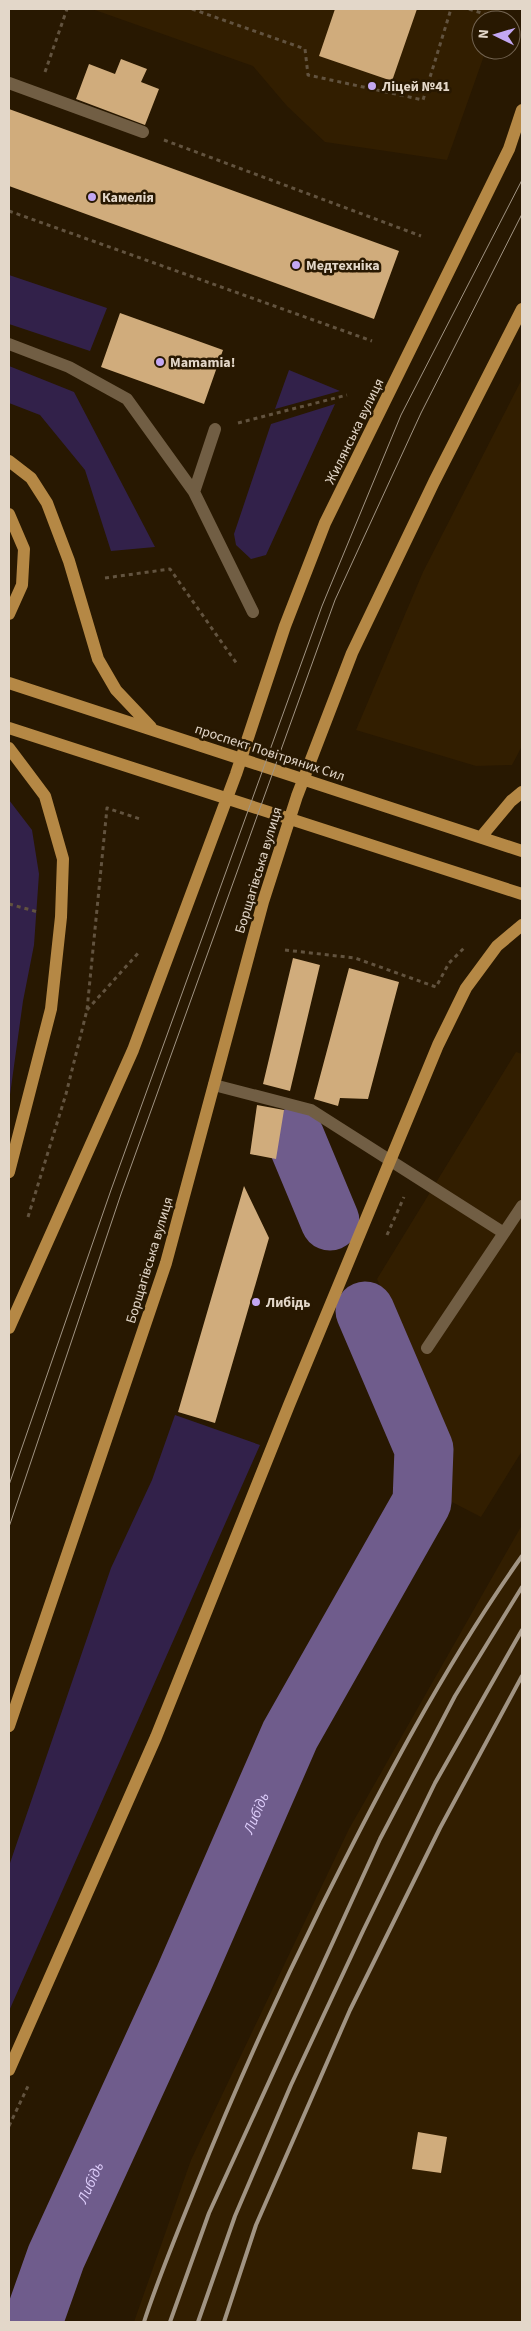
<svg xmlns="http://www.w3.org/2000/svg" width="531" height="2331" viewBox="0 0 531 2331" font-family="'Source Sans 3',sans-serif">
  <rect width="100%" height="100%" fill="#281801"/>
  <path fill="#321e00" d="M92 9H501L497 20H481V50H486L447 160 325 142 287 106 253 66Z
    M522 379V746L512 765 476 766 356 730 423 572Z
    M516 1052 522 1054V1451L481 1517 450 1501 435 1471 445 1428 377 1279Z
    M522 1525V2322H134L191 2160 349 1829Z"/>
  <path fill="#32214a" d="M9 275 107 308 90 351 9 324Z
    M9 366 74 392 155 547 111 551 85 470 40 415 9 403Z
    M289 370 340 391 275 409Z
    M335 404 266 555 251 559 236 545 234 534 271 424Z
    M9 800 32 830 39 874 34 945 23 1001 9 1102Z
    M175 1415 260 1445 9 2011V1866L111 1568 152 1480Z"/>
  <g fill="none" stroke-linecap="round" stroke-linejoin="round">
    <g stroke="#6f5c8c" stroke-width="59">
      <path d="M295 1137 330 1221"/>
      <path id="s1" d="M33 2322 56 2257 184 1978 290 1735 422 1502 424 1449 365 1311"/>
    </g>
  </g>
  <path fill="#d0ac7c" d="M335 9H417L392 81 319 56Z
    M121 59 147 69 141 82 159 89 145 125 76 99 89 64 115 74Z
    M9 109 399 251 374 319 9 186Z
    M120 313 223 350 204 404 101 367Z
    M293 958 320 965 290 1091 263 1084Z
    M349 968 399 982 368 1099 340 1098 338 1106 314 1099Z
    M257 1105 284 1110 276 1159 250 1154Z
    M244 1186 269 1238 215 1423 178 1412Z
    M418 2132 447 2137 441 2173 412 2169Z"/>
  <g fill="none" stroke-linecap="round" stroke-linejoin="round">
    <path stroke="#62533f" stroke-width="3" stroke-dasharray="4 4" stroke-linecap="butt" d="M192 9 305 49 308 75 423 100 451 9
      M469 9 503 20
      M45 72 67 9
      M164 140 421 236
      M9 211 372 341
      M238 423 347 395
      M105 578 170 569 237 664
      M9 904 38 912
      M285 950 355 958 436 987 449 963 465 947
      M87 1010 140 951
      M28 1217 66 1094 87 1010 107 808 140 819
      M387 1235 404 1197
      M9 2126 29 2084"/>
    <path stroke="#715e44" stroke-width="12" d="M9 83 143 132
      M9 344 69 367 127 399 194 492 253 612
      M194 492 215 429
      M214 1085 311 1110 504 1233
      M427 1348 522 1206"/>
    <path stroke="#b58845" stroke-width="12" d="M9 461 31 478 47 503 69 561 98 659 116 690 151 727
      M9 514 24 549 22 585 9 614
      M9 683 522 851
      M9 728 522 894
      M9 748 45 796 63 859 61 917 51 1009 9 1172
      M481 837 511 801 522 792
      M9 1328 133 1050 236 774 285 626 325 523 509 149 522 110
      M9 1726 166 1263 263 902 297 796 352 653 434 482 522 309
      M9 2070 156 1737 289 1405 438 1045 466 988 497 946 522 925"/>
    <path stroke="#a19483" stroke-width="1" d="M9 1485 111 1190 322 606 401 415 522 180
      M9 1527 121 1194 335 600 421 413 522 214"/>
    <path stroke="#a19483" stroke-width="4" d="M144 2322C159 2276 178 2231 196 2186 234 2091 276 1998 321 1907 381 1787 444 1666 522 1556
      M170 2322 209 2213 380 1839 455 1696 522 1587
      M198 2322 235 2216 291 2085 363 1931 435 1783 522 1630
      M224 2322 256 2225 350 2010 440 1828 522 1676"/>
  </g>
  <g fill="#c3a7f2" stroke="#281801" stroke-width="2">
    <circle cx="372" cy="86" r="5"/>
    <circle cx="92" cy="197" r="5"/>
    <circle cx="296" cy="265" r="5"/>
    <circle cx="160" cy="362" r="5"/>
    <circle cx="256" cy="1302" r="5"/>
  </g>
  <g text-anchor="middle" stroke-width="5" stroke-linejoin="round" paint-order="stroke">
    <g font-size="14" font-weight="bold" fill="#e3d7c9" stroke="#281801" text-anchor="start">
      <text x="382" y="91">Ліцей №41</text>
      <text x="102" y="202">Камелія</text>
      <text x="306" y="270">Медтехніка</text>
      <text x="170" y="367">Mamamia!</text>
      <text x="266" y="1307">Либідь</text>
    </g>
    <g font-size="14" fill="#e3d7c9" stroke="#281801">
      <text transform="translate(354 431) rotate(-64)" y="5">Жилянська вулиця</text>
      <text transform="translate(270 752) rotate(18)" y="5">проспект Повітряних Сил</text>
      <text transform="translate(258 870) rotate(-73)" y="5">Борщагівська вулиця</text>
      <text transform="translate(149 1260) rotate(-73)" y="5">Борщагівська вулиця</text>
    </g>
    <g font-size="15" font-style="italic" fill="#decefb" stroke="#281801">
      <text dy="5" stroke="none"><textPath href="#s1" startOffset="556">Либідь</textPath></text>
      <text dy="5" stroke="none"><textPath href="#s1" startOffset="151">Либідь</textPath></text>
    </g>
  </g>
  <rect width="531" height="2331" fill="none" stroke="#e3d7c9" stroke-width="20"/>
  <g transform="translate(496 35) rotate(275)"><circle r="24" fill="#281801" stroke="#736451"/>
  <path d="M0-4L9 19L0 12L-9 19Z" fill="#c3a7f2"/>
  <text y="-8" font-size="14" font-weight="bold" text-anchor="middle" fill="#e3d7c9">N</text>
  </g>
</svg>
